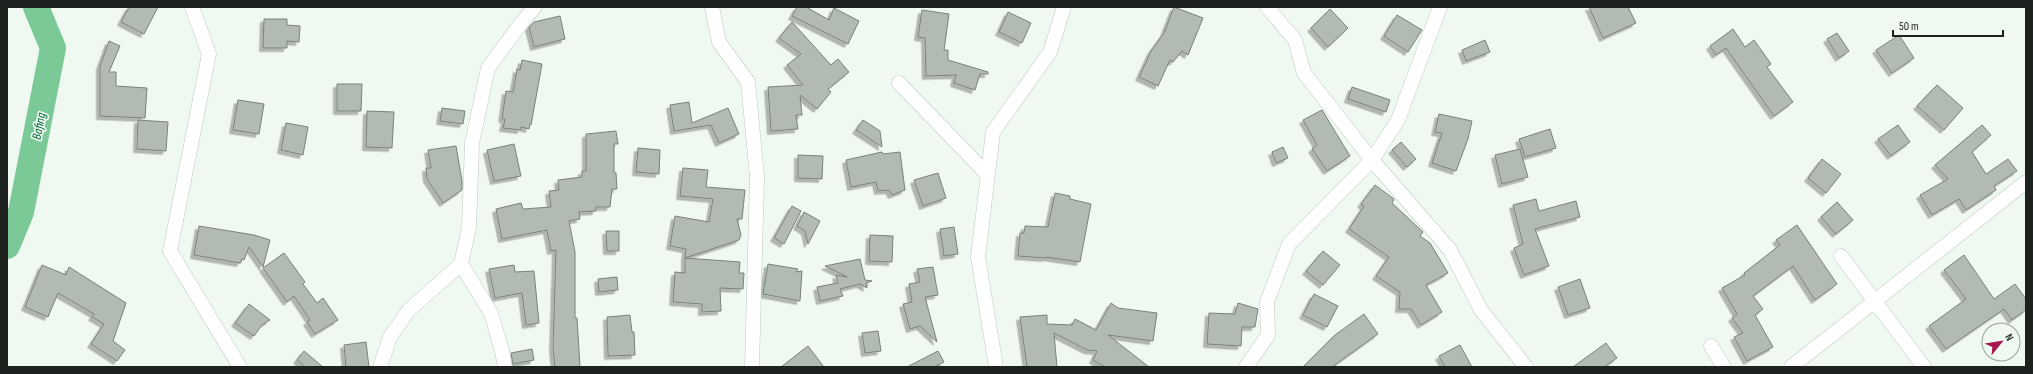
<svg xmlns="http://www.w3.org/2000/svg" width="2033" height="374" viewBox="0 0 2033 374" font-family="'Sofia Sans Condensed',sans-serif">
  <defs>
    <filter id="shadow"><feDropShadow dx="-3.5" dy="3.5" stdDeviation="0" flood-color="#0004"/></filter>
  </defs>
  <rect width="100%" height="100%" fill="#eff8f1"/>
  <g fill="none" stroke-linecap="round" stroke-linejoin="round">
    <path stroke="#7bc996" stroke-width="26" d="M7 246 21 212 53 48 36 7"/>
  </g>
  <path fill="#b2bab4" stroke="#79817b" filter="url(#shadow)" d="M129 7H158L144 34 121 22Z
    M797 7H806L829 20 834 8 859 21 848 44 792 16Z
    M1174 7 1203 18 1188 55 1182 51 1173 62 1170 60 1158 86 1139 77 1151 51 1164 33Z
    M1589 7H1628L1636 23 1603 38Z
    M1330 9 1348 28 1328 47 1311 28Z
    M922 10 949 14 944 50H948V60L988 72V74H980L975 90 954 83 956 75 926 76 925 38 918 37Z
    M1008 12 1031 23 1022 43 999 32Z
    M1397 15 1422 30 1408 52 1384 36Z
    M560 16 565 39 534 47 529 27 534 22Z
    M264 19H287V25L300 26 299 42 287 41V48H263Z
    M792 22 831 65 838 59 849 72 828 89 831 92 817 109 800 95 802 115H796L798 129 771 131 768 87 803 85 787 65 801 54 779 38Z
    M1733 29 1745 47 1754 40 1771 64 1767 67 1793 102 1774 116 1726 48 1716 55 1710 46Z
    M1837 33 1849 51 1839 58 1827 39Z
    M1899 35 1914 58 1892 73 1876 50Z
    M1485 40 1490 52 1466 61 1462 50Z
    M109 41 120 46 109 72H116V86L147 88 145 118 100 116V66Z
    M522 60 542 64 531 125 530 124 529 129 521 127V130L503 128 505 119H502L506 91 513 92 517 69 520 70Z
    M337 84H362L361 111H337Z
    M1937 85 1963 108 1944 130 1917 106Z
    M1352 87 1390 100 1386 112 1348 99Z
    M238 100 264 104 259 134 233 130Z
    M689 102 692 123 728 108 739 134 719 143 711 125 674 131 670 105Z
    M442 108 465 111 463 124 440 121Z
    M1322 110 1350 156 1327 171 1312 149 1317 145 1303 120Z
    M367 111 394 112 392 148 366 147Z
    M1439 114 1472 121 1468 139 1456 171 1432 163 1442 133 1435 132Z
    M138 120 168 122 166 151 137 149Z
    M863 120 880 131 882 147 856 130Z
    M286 123 308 127 303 155 281 150Z
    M1898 125 1910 142 1891 156 1878 139Z
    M1982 125 1991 135 1972 152 1986 174 2008 159 2017 171 1994 186 1996 190 1966 210 1959 199 1932 215 1920 195 1948 179 1935 165Z
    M1550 129 1556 148 1525 157 1519 139Z
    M616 131 618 144H614V172L616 173 617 189H612L610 207H596V211L579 212 580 219 569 221 575 252V318H577L580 367H555L553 348 556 250 551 251 547 230 502 239 496 209 521 203 523 209 551 207 549 191 559 190 558 180 582 177V171H586V134Z
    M1401 142 1416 159 1407 167 1392 150Z
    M514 144 521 176 494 181 487 150Z
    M456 146 462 181V190L443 203 427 179 426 168H431L428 150Z
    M1283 147 1288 158 1276 163 1272 152Z
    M638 148 660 150 659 174 636 172Z
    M1520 149 1528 177 1502 184 1495 155Z
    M882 152 883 154 900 152 905 190 892 195 889 190 878 191 876 182 851 187 846 160Z
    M798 155 823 156 822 179 798 178Z
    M1822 159 1841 174 1826 193 1808 178Z
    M683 168 708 170 706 187 745 190 742 219H737L741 235 739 240 685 258 686 249 670 246 675 216 709 222 713 199 680 196Z
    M938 173 946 198 923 206 914 180Z
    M1375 185 1394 199 1392 203 1423 232 1420 236 1430 243 1448 273 1426 285 1442 312 1421 325 1411 309H1399L1400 292 1376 276 1389 257 1349 229 1364 206 1361 204Z
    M1055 193 1070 196V199L1091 204 1080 262 1046 257V258L1018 256 1020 233H1024L1025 226 1048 227Z
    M1536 199 1539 211 1576 201 1580 217 1535 229 1549 266 1524 275 1514 248 1523 244 1513 205Z
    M1837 202 1853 220 1836 234 1821 217Z
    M792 206 801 211 784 244 774 238Z
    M804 212 820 221 808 244 805 231 797 226Z
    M1797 225 1837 284 1815 300 1793 266 1753 296 1763 309 1755 315 1773 347 1747 361 1734 337 1743 333 1732 318 1737 314 1722 288 1745 275 1744 273 1780 245 1776 240Z
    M199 226 254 235 270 240 263 267 249 247 244 260 242 259 240 263 194 255Z
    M954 227 958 254 944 256 940 229Z
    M606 231H619V251H607Z
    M870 235 893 236 892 262 869 261Z
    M1323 251 1340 265 1323 285 1306 271Z
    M284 253 305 282 303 284 317 303 323 298 338 320 315 334 307 322 310 320 294 296 287 302 263 268Z
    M1964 255 1994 299 2015 284 2026 299V310L2012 320 2004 309 1946 349 1929 326 1966 299 1944 270Z
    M685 258 740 262 739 273H744L743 289 720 288 721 311 702 312V304L673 302 675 272 685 273Z
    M860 259 865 280 872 281 866 283 867 288 860 284 840 289 843 296 820 301 817 287 838 283 836 275 847 277 825 266Z
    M768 264 798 269 796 272 802 271 800 301 763 294Z
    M42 265 66 275 69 267 126 303 113 341 125 350 117 361 91 344 104 324 92 317 94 314 58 293 48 317 25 307Z
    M514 265 515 272 534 271 539 323 526 325 522 293 495 298 489 269Z
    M933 267 938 295 925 297 937 342 920 326 910 329 903 304 912 302 909 284 920 282 917 269Z
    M617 277 618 290 599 292 598 279Z
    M1580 279 1590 308 1568 315 1558 287Z
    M1314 294 1338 306 1327 327 1303 315Z
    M1111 303 1118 308 1157 313 1153 341 1108 335 1149 367H1105L1093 360 1097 351 1087 350 1054 333 1057 367H1027L1020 317 1047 315V324L1072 325 1075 319 1096 330Z
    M1238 303 1258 309 1255 327H1242L1241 346 1207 344 1209 313 1235 314Z
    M249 304 270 320 262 325 254 336 235 323Z
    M1364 314 1378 334 1332 367H1303L1335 335Z
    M630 315 632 332H634L635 355 608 356 607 317Z
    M878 331 881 351 865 353 862 333Z
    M366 342 369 367H346L344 345Z
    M1606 343 1617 358 1604 367H1573Z
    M1460 345 1472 367H1445L1439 356Z
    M808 346 824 367H781Z
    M532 349 534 360 513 364 511 353Z
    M304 351 323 367H305L297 360Z
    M938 351 944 362 934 367H907Z"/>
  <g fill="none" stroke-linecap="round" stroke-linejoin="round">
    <g stroke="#c0c9c3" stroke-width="15">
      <path id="minor" d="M192 7 209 54 170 251 240 367
        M712 7 719 42 748 82 757 177 752 367
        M1267 7 1295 40 1304 73 1372 160 1450 250 1481 310 1526 367
        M899 83 988 175
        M1841 256 1924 367
        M461 264 491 313 502 351 505 367
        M1711 346 1724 367
        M380 367 390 337 409 310 461 264 469 228 472 143 488 68 522 22 535 7
        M996 367 978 257 993 132 1050 52 1064 7
        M1246 367 1268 335 1267 302 1289 244 1372 160 1398 120 1440 7
        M1791 367 2026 182"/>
    </g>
    <use href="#minor" stroke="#fff" stroke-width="14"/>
  </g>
  <g text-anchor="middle" stroke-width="3.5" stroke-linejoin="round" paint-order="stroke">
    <g font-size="13" font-style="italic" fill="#016435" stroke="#eff8f1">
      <text transform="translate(38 126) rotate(-79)" y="5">Bafing</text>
    </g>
  </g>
  <rect width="2033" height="374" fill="none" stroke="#1e221f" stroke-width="16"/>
  <g transform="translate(2001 342) rotate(60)"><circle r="19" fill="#eff8f1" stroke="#9ba29d"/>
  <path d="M0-3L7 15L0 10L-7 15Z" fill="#a71551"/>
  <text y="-6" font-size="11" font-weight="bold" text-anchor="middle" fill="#1e221f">N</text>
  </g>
  <path d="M1893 30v6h110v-6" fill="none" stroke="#1e221f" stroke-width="2"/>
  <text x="1899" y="30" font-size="12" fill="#1e221f" stroke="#eff8f1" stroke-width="3" paint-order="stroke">50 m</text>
</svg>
